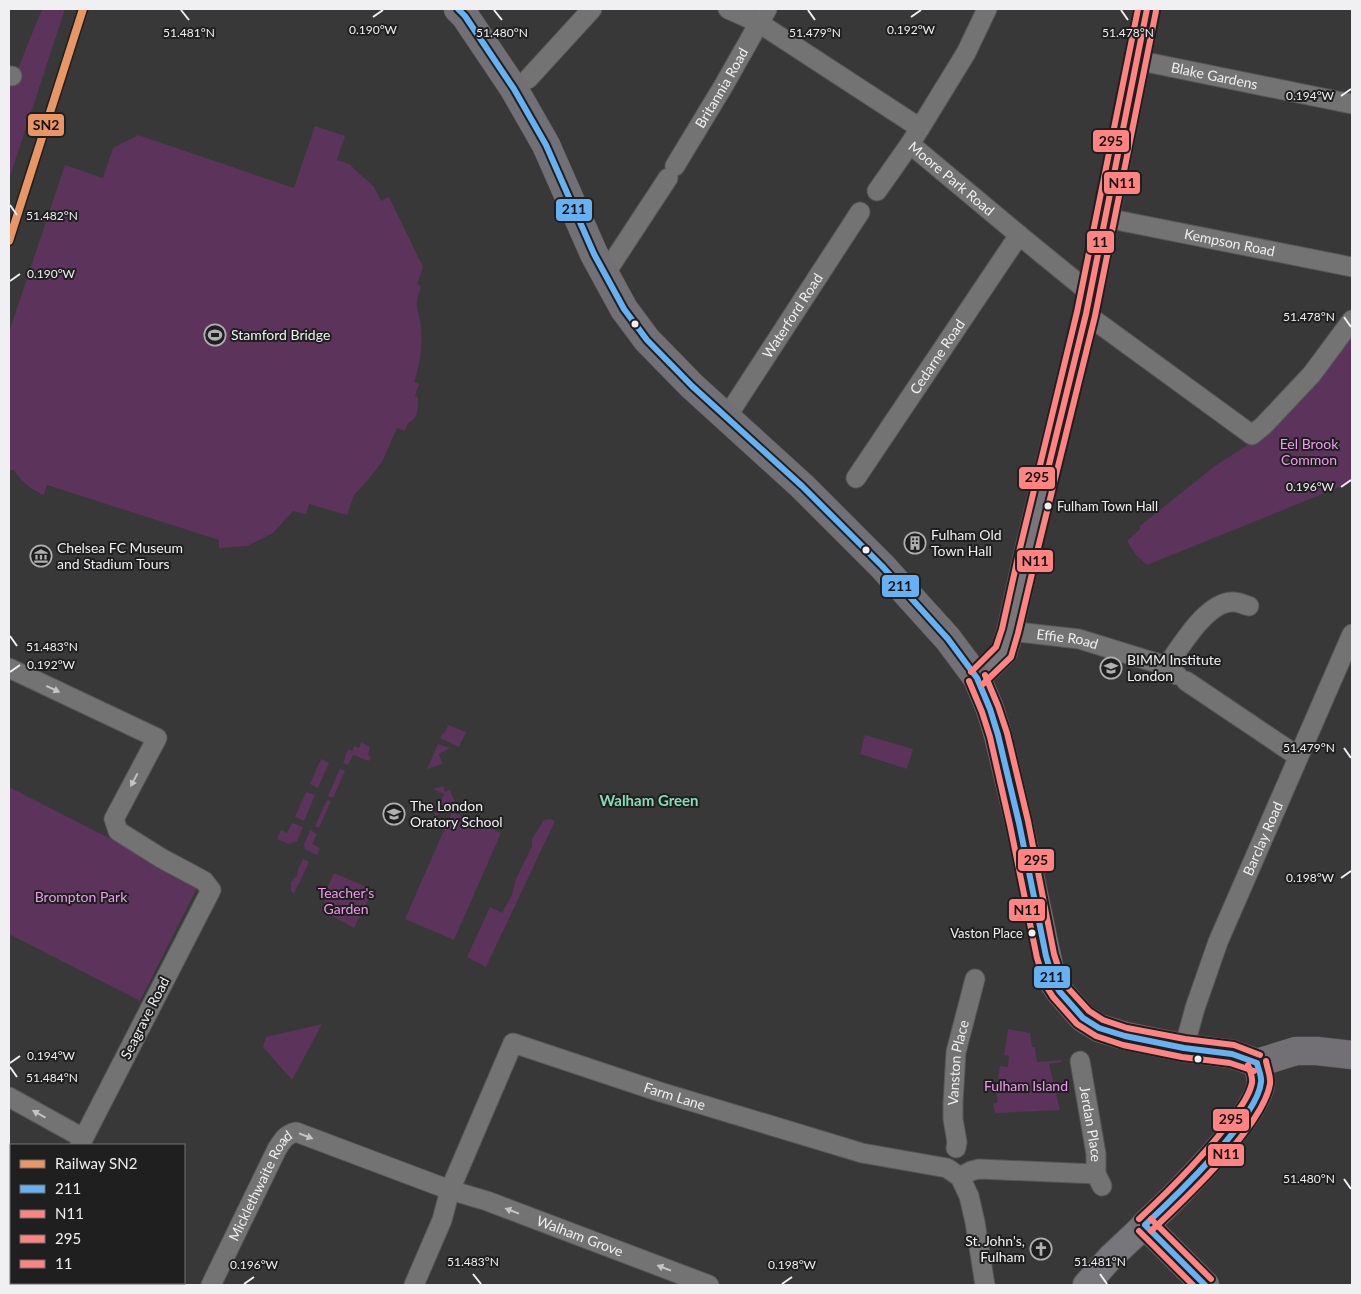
<svg xmlns="http://www.w3.org/2000/svg" width="1361" height="1294" viewBox="0 0 1361 1294" font-family="Lato,sans-serif">
  <rect width="100%" height="100%" fill="#383839"/>
  <path fill="#5b335b" d="M42 9H65L9 179V91Z
    M315 126 345 136 337 160 349 164 374 187 381 201 389 197 423 267 417 284 421 286C420 291 417 296 417 301 416 310 421 320 421 328 423 347 420 364 414 382L419 384 415 396 418 397C418 407 419 418 408 423L405 431 397 428 382 462 367 481 354 495 347 515 309 504 306 514 293 511 273 533 247 546 219 548V540L47 485 44 495C33 491 19 480 14 470H9V332L65 165 103 178 113 148 138 135 294 188Z
    M1352 333V482L1147 565 1136 555 1127 541 1140 529V526L1215 466 1272 429Z
    M448 725 466 732 459 747 440 738 443 733H445Z
    M865 735 913 749 907 769 860 754Z
    M361 742 370 747 368 755 371 757 369 761 353 755 348 765 343 763 348 749 352 751 354 746 359 748Z
    M438 744 450 748 439 754 443 764 427 769Z
    M321 759 329 763 318 788 310 784Z
    M340 768 345 771 333 798 328 796Z
    M443 786 445 792 450 790 455 802 450 804 447 809 434 817 444 794 433 789Z
    M9 787 199 884 140 1001 9 934Z
    M306 792 315 795 304 821 295 817Z
    M327 800 331 801 319 828 315 826Z
    M452 812 501 833 454 940 405 919Z
    M550 819 555 821 486 967 467 957 490 907 502 913 512 895 516 879 532 846V839L544 820Z
    M292 823 303 827 297 841 289 844 277 839 281 830 287 833Z
    M310 830 317 834 312 844 320 848 317 855 305 849 304 845Z
    M303 859 309 862 294 894 291 891V882L297 876 298 869Z
    M334 873 373 890 354 928 321 910 327 897 324 895Z
    M322 1024 292 1080 263 1047 266 1037Z
    M1008 1029 1030 1033 1032 1047H1035L1037 1062 1061 1060 1062 1062 1049 1064 1060 1110 995 1113 993 1104 998 1102 996 1092 1000 1066 1008 1067 1009 1056 1004 1055Z"/>
  <g fill="none" stroke-linecap="round" stroke-linejoin="round">
    <g stroke="#565657" stroke-width="21">
      <g id="street">
        <path id="s1" d="M728 9 759 23 920 128 910 144 1019 235 1090 293"/>
        <path id="s2" d="M1136 60 1352 104"/>
        <path d="M9 76H12"/>
        <path d="M528 79 592 9"/>
        <path d="M920 128 966 53 987 9"/>
        <path id="s3" d="M675 166 724 85 767 9"/>
        <path d="M877 191 910 144"/>
        <path id="s4" d="M1106 218 1352 267"/>
        <path d="M605 274 668 178"/>
        <path d="M1086 314 1252 435 1264 425 1312 374 1352 320"/>
        <path id="s5" d="M726 418 860 212"/>
        <path id="s6" d="M856 478 1019 235"/>
        <path id="s7" d="M1010 631 1079 639 1160 664 1177 675"/>
        <path d="M1166 667C1180 648 1207 600 1234 602 1239 602 1244 605 1249 606"/>
        <path d="M9 668 157 738 114 819 118 831 161 858 204 881 211 890 80 1145"/>
        <path d="M1186 681 1290 751 1299 755"/>
        <path id="s8" d="M1184 1048 1195 1008 1218 942 1352 634"/>
        <path id="s9" d="M1080 1061 1096 1154V1174L1102 1186"/>
        <path d="M9 1097 83 1138"/>
        <path id="s10" d="M956 1148 957 1142 953 1119V1103L956 1052 975 979"/>
        <path d="M960 1177 971 1171 979 1169 1096 1174"/>
        <path d="M9 1285 11 1281"/>
        <path id="s11" d="M211 1285 277 1149C283 1140 285 1135 296 1132L450 1190 487 1201 709 1285"/>
        <path id="s12" d="M414 1285 442 1220 450 1190 513 1043 657 1091 862 1153 947 1168 960 1177 969 1196 975 1222 985 1285"/>
      </g>
    </g>
    <g stroke="#565657" stroke-width="28">
      <path id="secondary" d="M977 678 1004 652 1010 631 1028 550 1086 314 1106 218 1147 9
        M1086 1285 1110 1258 1145 1225"/>
    </g>
    <g stroke="#565657" stroke-width="29">
      <path id="primary" d="M458 9 465 16 514 89 546 145 594 254 624 309 647 340 692 386 802 486 882 566 948 639 977 678 990 709 998 735 1019 823 1050 971 1054 983 1060 992 1083 1018 1099 1028 1125 1036 1184 1048 1232 1054 1257 1063 1296 1051H1317L1352 1055
        M1205 1285 1145 1225C1170 1202 1261 1113 1261 1082 1261 1076 1258 1069 1257 1063"/>
    </g>
    <use href="#street" stroke="#737374" stroke-width="19"/>
    <use href="#secondary" stroke="#77767a" stroke-width="26"/>
    <use href="#primary" stroke="#726f75" stroke-width="28"/>
    <g stroke="#1f1f20" stroke-width="10">
      <path id="bus-1" d="M458 9 465 16 514 89 546 145 594 254 624 309 647 340 692 386 802 486 882 566 948 639 977 678 990 709 998 735 1019 823 1046 956 1054 983 1060 992 1083 1018 1099 1028 1125 1036 1184 1048 1232 1054 1257 1063
        M1145 1225C1173 1199 1258 1118 1261 1082 1262 1076 1258 1069 1257 1063
        M1145 1225 1205 1285"/>
    </g>
    <g stroke="#1f1f20" stroke-width="10">
      <path id="bus-2" d="M969 681 982 712 990 737 1010 825 1037 958 1046 986 1053 997 1077 1024 1096 1036 1123 1045 1182 1057 1230 1063 1254 1071
        M983 684 1011 657 1018 633 1037 552 1095 316 1156 11
        M1139 1231 1193 1285
        M1151 1231C1183 1201 1263 1126 1270 1084 1271 1076 1267 1068 1266 1061"/>
    </g>
    <g stroke="#1f1f20" stroke-width="10">
      <path id="bus-3" d="M971 672 996 647 1002 629 1020 548 1077 312 1138 9
        M985 675 998 706 1007 733 1028 821 1054 954 1062 979 1067 987 1089 1011 1103 1020 1127 1028 1185 1039 1234 1045 1260 1055
        M1139 1219C1172 1188 1204 1156 1231 1120 1239 1109 1249 1097 1252 1083 1253 1077 1250 1071 1248 1065
        M1151 1219 1211 1279"/>
    </g>
    <g stroke="#1f1f20" stroke-width="10">
      <path id="bus-4" d="M1047 473 1086 314 1147 9"/>
    </g>
    <use href="#bus-1" stroke="#66b1f2" stroke-width="6"/>
    <use href="#bus-2" stroke="#ff8380" stroke-width="6"/>
    <use href="#bus-3" stroke="#ff8380" stroke-width="6"/>
    <use href="#bus-4" stroke="#ff8380" stroke-width="6"/>
    <g stroke="#1f1f20" stroke-width="11">
      <path id="rail-1" d="M9 241 83 9"/>
    </g>
    <use href="#rail-1" stroke="#e99664" stroke-width="8"/>
  </g>
  <defs><path id="oneway-solid" d="M-6-.8H1V-3.2L6.5 0L1 3.2V.8H-6Z" transform="scale(1.25)"/></defs>
  <g fill="#c4c4c6">
    <use href="#oneway-solid" transform="translate(53 689) rotate(25)"/>
    <use href="#oneway-solid" transform="translate(134 780) rotate(118)"/>
    <use href="#oneway-solid" transform="translate(39 1114) rotate(-151)"/>
    <use href="#oneway-solid" transform="translate(306 1136) rotate(21)"/>
    <use href="#oneway-solid" transform="translate(512 1211) rotate(-159)"/>
    <use href="#oneway-solid" transform="translate(664 1268) rotate(-159)"/>
  </g>
  <path fill="none" stroke="#f0f0f2" stroke-width="2" d="M181 10 189 20M494 10 502 20M808 10 815 20M1121 10 1128 20M373 17 383 10M911 17 921 10M1341 96 1351 89M10 205 17 215M10 281 20 274M1344 317 1351 327M1341 487 1351 480M10 636 17 646M10 672 20 665M1344 748 1351 758M1341 878 1351 871M10 1063 20 1056M10 1067 17 1077M1344 1179 1351 1189M473 1274 481 1284M1100 1274 1107 1284M244 1284 254 1277M782 1284 792 1277"/>
  <defs>
    <g id="stadium-ring" transform="scale(1.125)"><circle r="9.5" fill="#1f1f20" stroke="#b0b0b1" stroke-width="1.5"/><path d="M0-5a6.5 5 0 1 0 0 10a6.5 5 0 1 0 0-10ZM-3.5-1.8h7v3.6h-7Z" fill="#b0b0b1"/></g>
    <g id="building-ring" transform="scale(1.125)"><circle r="9.5" fill="#1f1f20" stroke="#b0b0b1" stroke-width="1.5"/><path d="M-4-6H4V6H1V3H-1V6H-4ZM-2.5-4.3h1.7v1.8h-1.7ZM.8-4.3h1.7v1.8H.8ZM-2.5-1h1.7V.8h-1.7ZM.8-1h1.7V.8H.8Z" fill="#b0b0b1"/></g>
    <g id="museum-ring" transform="scale(1.125)"><circle r="9.5" fill="#1f1f20" stroke="#b0b0b1" stroke-width="1.5"/><path d="M0-6L6-3V-2H-6V-3ZM-5-1h2V3h-2ZM-1-1h2V3h-2ZM3-1h2V3H3ZM-6 4H6V6H-6Z" fill="#b0b0b1"/></g>
    <g id="university-ring" transform="scale(1.125)"><circle r="9.5" fill="#1f1f20" stroke="#b0b0b1" stroke-width="1.5"/><path d="M0-5L7-2L0 1L-7-2ZM-4 1L0 2.5L4 1V4Q0 6-4 4Z" fill="#b0b0b1"/></g>
    <g id="school-ring" transform="scale(1.125)"><circle r="9.5" fill="#1f1f20" stroke="#b0b0b1" stroke-width="1.5"/><path d="M0-5L7-2L0 1L-7-2ZM-4 1L0 2.5L4 1V4Q0 6-4 4Z" fill="#b0b0b1"/></g>
    <g id="church-ring" transform="scale(1.125)"><circle r="9.5" fill="#1f1f20" stroke="#b0b0b1" stroke-width="1.5"/><path d="M-1.2-6h2.4v3.5h3.3v2.4h-3.3V6h-2.4V-.1h-3.3v-2.4h3.3Z" fill="#b0b0b1"/></g>
  </defs>
  <g fill-rule="evenodd">
    <use href="#stadium-ring" x="215" y="335"/>
    <use href="#building-ring" x="915" y="543"/>
    <use href="#museum-ring" x="41" y="556"/>
    <use href="#university-ring" x="1111" y="668"/>
    <use href="#school-ring" x="394" y="814"/>
    <use href="#church-ring" x="1041" y="1249"/>
  </g>
  <g fill="#f0f0f2" stroke="#1f1f20" stroke-width="2">
    <circle cx="635" cy="324" r="4.5"/>
    <circle cx="1048" cy="506" r="4.5"/>
    <circle cx="866" cy="550" r="4.5"/>
    <circle cx="1032" cy="933" r="4.5"/>
    <circle cx="1198" cy="1059" r="4.5"/>
  </g>
  <g text-anchor="middle" stroke-width="4" stroke-linejoin="round" paint-order="stroke">
    <g font-size="13" fill="#f0f0f2" stroke="#1f1f20" text-anchor="start">
      <text x="1057" y="511">Fulham Town Hall</text>
      <text x="1023" y="938" text-anchor="end">Vaston Place</text>
    </g>
    <g font-size="14" fill="#f0f0f2" stroke="#1f1f20">
      <text dy="5" stroke="none"><textPath href="#s2" startOffset="80">Blake Gardens</textPath></text>
      <text dy="5" stroke="none"><textPath href="#s3" startOffset="91">Britannia Road</textPath></text>
      <text dy="5" stroke="none"><textPath href="#s1" startOffset="299">Moore Park Road</textPath></text>
      <text dy="5" stroke="none"><textPath href="#s4" startOffset="126">Kempson Road</textPath></text>
      <text dy="5" stroke="none"><textPath href="#s5" startOffset="122">Waterford Road</textPath></text>
      <text dy="5" stroke="none"><textPath href="#s6" startOffset="146">Cedarne Road</textPath></text>
      <text dy="5" stroke="none"><textPath href="#s7" startOffset="58">Effie Road</textPath></text>
      <text dy="5" stroke="none"><textPath href="#s8" startOffset="224">Barclay Road</textPath></text>
      <text transform="translate(145 1018) rotate(-63)" y="5">Seagrave Road</text>
      <text dy="5" stroke="none"><textPath href="#s10" startOffset="86">Vanston Place</textPath></text>
      <text dy="5" stroke="none"><textPath href="#s12" startOffset="432">Farm Lane</textPath></text>
      <text dy="5" stroke="none"><textPath href="#s9" startOffset="64">Jerdan Place</textPath></text>
      <text dy="5" stroke="none"><textPath href="#s11" startOffset="111">Micklethwaite Road</textPath></text>
      <text dy="5" stroke="none"><textPath href="#s11" startOffset="480">Walham Grove</textPath></text>
    </g>
    <g font-size="14" fill="#f0f0f2" stroke="#1f1f20" text-anchor="start">
      <text x="231" y="340">Stamford Bridge</text>
      <text x="931" y="540">Fulham Old<tspan x="931" dy="16">Town Hall</tspan></text>
      <text x="57" y="553">Chelsea FC Museum<tspan x="57" dy="16">and Stadium Tours</tspan></text>
      <text x="1127" y="665">BIMM Institute<tspan x="1127" dy="16">London</tspan></text>
      <text x="410" y="811">The London<tspan x="410" dy="16">Oratory School</tspan></text>
      <text x="1025" y="1246" text-anchor="end">St. John's,<tspan x="1025" dy="16">Fulham</tspan></text>
    </g>
    <g font-size="14" fill="#f199ef" stroke="#1f1f20">
      <text x="1309" y="449">Eel Brook<tspan x="1309" dy="16">Common</tspan></text>
      <text x="346" y="898">Teacher's<tspan x="346" dy="16">Garden</tspan></text>
      <text x="81" y="902">Brompton Park</text>
      <text x="1026" y="1091">Fulham Island</text>
    </g>
    <g font-size="15" font-weight="bold" fill="#87dcb6" stroke="#1f1f20">
      <text x="649" y="806">Walham Green</text>
    </g>
  </g>
  <g font-size="12" text-anchor="middle" fill="#f0f0f2" stroke="#1f1f20" stroke-width="4" stroke-linejoin="round" paint-order="stroke">
    <text x="373" y="34">0.190°W</text>
    <text x="911" y="34">0.192°W</text>
    <text x="189" y="37">51.481°N</text>
    <text x="502" y="37">51.480°N</text>
    <text x="815" y="37">51.479°N</text>
    <text x="1128" y="37">51.478°N</text>
    <text x="1310" y="100">0.194°W</text>
    <text x="52" y="220">51.482°N</text>
    <text x="51" y="278">0.190°W</text>
    <text x="1309" y="321">51.478°N</text>
    <text x="1310" y="491">0.196°W</text>
    <text x="52" y="651">51.483°N</text>
    <text x="51" y="669">0.192°W</text>
    <text x="1309" y="752">51.479°N</text>
    <text x="1310" y="882">0.198°W</text>
    <text x="51" y="1060">0.194°W</text>
    <text x="52" y="1082">51.484°N</text>
    <text x="1309" y="1183">51.480°N</text>
    <text x="473" y="1266">51.483°N</text>
    <text x="1100" y="1266">51.481°N</text>
    <text x="254" y="1269">0.196°W</text>
    <text x="792" y="1269">0.198°W</text>
  </g>
  <g stroke="#1f1f20" stroke-width="2">
    <rect x="27" y="113" width="38" height="24" rx="5" fill="#e99664"/>
    <rect x="1092" y="129" width="38" height="24" rx="5" fill="#ff8380"/>
    <rect x="1103" y="171" width="38" height="24" rx="5" fill="#ff8380"/>
    <rect x="555" y="198" width="38" height="24" rx="5" fill="#66b1f2"/>
    <rect x="1086" y="230" width="29" height="24" rx="5" fill="#ff8380"/>
    <rect x="1018" y="466" width="38" height="24" rx="5" fill="#ff8380"/>
    <rect x="1016" y="549" width="38" height="24" rx="5" fill="#ff8380"/>
    <rect x="881" y="574" width="39" height="24" rx="5" fill="#66b1f2"/>
    <rect x="1017" y="848" width="38" height="24" rx="5" fill="#ff8380"/>
    <rect x="1008" y="898" width="38" height="24" rx="5" fill="#ff8380"/>
    <rect x="1033" y="965" width="38" height="24" rx="5" fill="#66b1f2"/>
    <rect x="1212" y="1108" width="38" height="24" rx="5" fill="#ff8380"/>
    <rect x="1207" y="1143" width="38" height="24" rx="5" fill="#ff8380"/>
  </g>
  <g font-size="14" text-anchor="middle" font-weight="bold" fill="#111">
    <text x="46" y="130">SN2</text>
    <text x="1111" y="146">295</text>
    <text x="1122" y="188">N11</text>
    <text x="574" y="214">211</text>
    <text x="1100" y="247">11</text>
    <text x="1037" y="482">295</text>
    <text x="1035" y="566">N11</text>
    <text x="900" y="591">211</text>
    <text x="1036" y="865">295</text>
    <text x="1027" y="915">N11</text>
    <text x="1052" y="982">211</text>
    <text x="1231" y="1124">295</text>
    <text x="1226" y="1159">N11</text>
  </g>
  <rect width="1361" height="1294" fill="none" stroke="#f0f0f2" stroke-width="20"/>
  <rect x="10" y="1144" width="175" height="140" fill="#1f1f20" stroke="#737374"/>
  <rect x="20" y="1160" width="25" height="8" fill="#e99664" stroke="#737374"/>
  <text x="55" y="1169" font-size="15" fill="#f0f0f2">Railway SN2</text>
  <rect x="20" y="1185" width="25" height="8" fill="#66b1f2" stroke="#737374"/>
  <text x="55" y="1194" font-size="15" fill="#f0f0f2">211</text>
  <rect x="20" y="1210" width="25" height="8" fill="#ff8380" stroke="#737374"/>
  <text x="55" y="1219" font-size="15" fill="#f0f0f2">N11</text>
  <rect x="20" y="1235" width="25" height="8" fill="#ff8380" stroke="#737374"/>
  <text x="55" y="1244" font-size="15" fill="#f0f0f2">295</text>
  <rect x="20" y="1260" width="25" height="8" fill="#ff8380" stroke="#737374"/>
  <text x="55" y="1269" font-size="15" fill="#f0f0f2">11</text>
</svg>
